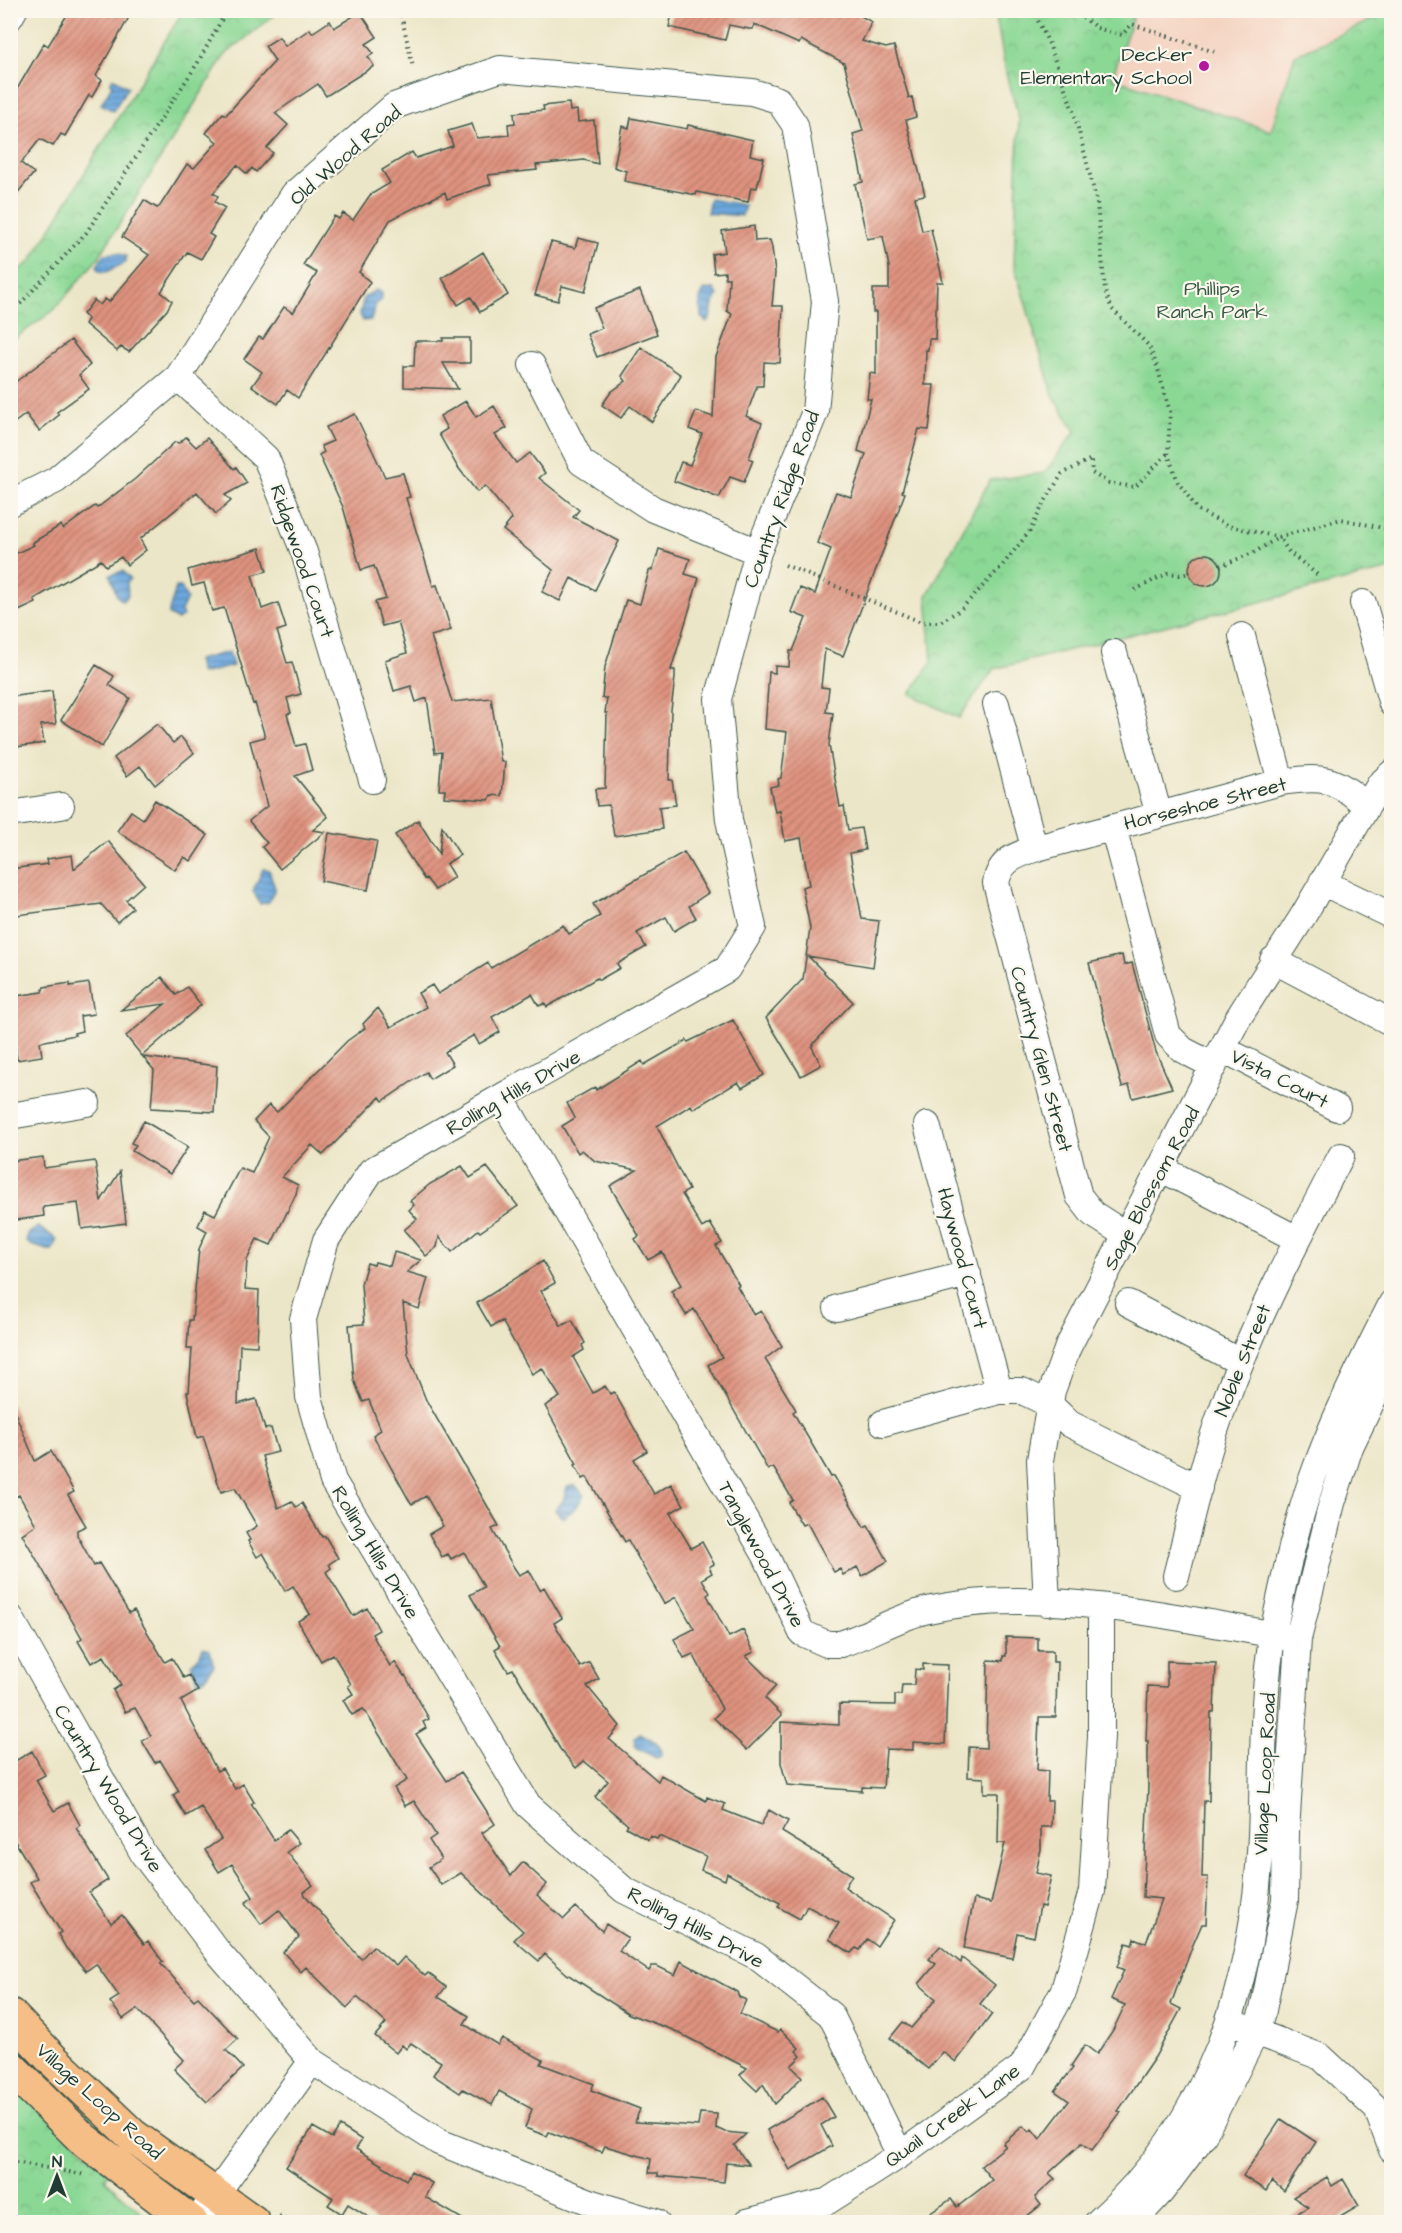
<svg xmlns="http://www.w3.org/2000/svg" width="1402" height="2233" viewBox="0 0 1402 2233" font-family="'Architects Daughter',sans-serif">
  <defs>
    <pattern id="park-crowns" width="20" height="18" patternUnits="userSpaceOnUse" patternTransform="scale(1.5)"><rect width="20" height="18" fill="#8bd895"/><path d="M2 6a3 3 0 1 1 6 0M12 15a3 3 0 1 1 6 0" fill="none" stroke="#78ba81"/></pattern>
    <pattern id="water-rules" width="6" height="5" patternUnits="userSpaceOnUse" patternTransform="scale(1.5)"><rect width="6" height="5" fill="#6ca7dd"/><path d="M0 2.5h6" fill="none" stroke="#5889b4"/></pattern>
    <pattern id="building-hatch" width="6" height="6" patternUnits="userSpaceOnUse" patternTransform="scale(1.5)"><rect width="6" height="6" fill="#df937f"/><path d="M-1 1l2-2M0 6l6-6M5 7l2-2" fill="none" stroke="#b47969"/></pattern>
  </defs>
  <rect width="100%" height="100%" fill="#fbf7ec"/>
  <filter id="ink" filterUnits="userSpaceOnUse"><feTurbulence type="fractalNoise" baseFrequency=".0167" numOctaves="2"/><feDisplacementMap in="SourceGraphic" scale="12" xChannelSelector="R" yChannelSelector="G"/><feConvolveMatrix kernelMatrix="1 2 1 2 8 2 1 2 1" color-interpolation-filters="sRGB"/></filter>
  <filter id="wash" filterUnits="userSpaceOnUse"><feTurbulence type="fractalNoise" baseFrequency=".008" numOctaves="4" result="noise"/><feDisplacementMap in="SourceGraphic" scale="24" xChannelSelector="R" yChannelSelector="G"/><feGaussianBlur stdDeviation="1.35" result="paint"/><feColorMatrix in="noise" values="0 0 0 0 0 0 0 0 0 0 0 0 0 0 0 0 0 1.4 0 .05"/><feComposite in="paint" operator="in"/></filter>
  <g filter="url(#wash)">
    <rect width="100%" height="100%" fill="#ece6c8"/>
    <path fill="#f4d3c1" d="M1134 11H1391L1295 55 1272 131 1112 78Z"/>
    <path fill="url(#park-crowns)" stroke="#558a64" stroke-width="1.5" d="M183 11H279L225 55 99 257 54 310 11 341V276L31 261Z
      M995 11H1135L1112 78 1271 131 1295 55 1391 11V569L994 669 959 718 910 694 932 661 927 596 990 480 1044 473 1075 432 1053 395 1014 265 1019 118 1006 73Z
      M10 2082 109 2173 105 2178C115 2195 139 2203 145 2222H11Z"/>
    <path fill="url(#water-rules)" stroke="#467288" stroke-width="1.5" d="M113 78 128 87 113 111 101 104 113 84 110 83Z
      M710 199 745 205 742 216 707 213Z
      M118 253 126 256 125 263 106 272 99 271 97 266 105 254Z
      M714 289 718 295 713 304 710 319 706 322 701 317 700 299 704 290Z
      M376 290 382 293V299L376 304 371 320 363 321 360 314 364 297Z
      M123 571 130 579 127 583 128 596 123 601 117 596 110 575Z
      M176 587H181L187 599 181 611 183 616 178 620 169 615V611Z
      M229 652 233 666 201 674 197 660Z
      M263 869 269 870 275 888 269 902 260 904 253 891Z
      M38 1227 57 1239 52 1251 31 1245 26 1241 28 1234Z
      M575 1485 584 1495 576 1508 563 1518 555 1510 563 1501 567 1487Z
      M203 1648 210 1650 214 1665 204 1679 198 1681 191 1664 199 1657Z
      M640 1733 656 1742 662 1751 661 1756 656 1758 636 1747 634 1738Z"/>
    <g id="blocks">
      <path fill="url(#building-hatch)" d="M70 10H133L96 76 102 80 92 97 89 95 65 136 61 134 53 146 40 139 21 163 34 173 10 202V125L14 119 10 116V101L44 43 48 46Z
        M673 10H850L872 22 862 41 886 48 894 46 909 98 912 97 916 117 906 120 925 195 915 197 922 231 931 229 943 282H937L935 339H929L928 350H926L925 385H934L929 430 919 429 902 492 905 493 843 656 825 649 821 687 829 688 826 712 833 713 829 745 840 807 844 806 848 830 861 828 865 850 850 853 862 919 879 921 873 967 808 956 853 1002 814 1043 812 1047 821 1065 801 1076 766 1018 803 979 810 928 802 887 809 885 801 838 785 841 780 811 775 812 770 787 779 785 778 779 781 778 787 732 765 729 769 672 775 673V666L789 667 790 651H793L806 618 791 612 800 588 815 594 831 549 817 543 836 492 851 497 866 454 858 451 871 399H867L870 373 876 374V312H873V289H889V267L883 236 867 239 855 184 863 182 853 134 863 131 844 63 801 40 799 44 754 24 753 29H749L729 25 725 40 669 27Z
        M360 12 377 37 366 44 373 53 368 57 374 66 326 96 318 84 275 113 288 125 267 148 273 153 256 172 252 168 247 174 237 165 213 193 218 196 215 202 225 208 209 234 214 237 201 259 187 252 161 292 172 301 167 310 129 352 121 347 117 351 85 324 88 319 83 314 94 300 100 305 105 299 109 302 149 255 122 237 144 200 157 208 160 206 187 164 194 168 217 142 206 133 223 113 226 115 275 61 265 46 279 37 285 46 310 29 312 33 330 21 334 28Z
        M569 103 570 111 577 110 578 122 594 120 598 164 584 160 536 165 537 170 488 175 491 184 447 199 445 192 390 220 359 272 370 282 298 398 287 390 278 404 252 386 262 372 244 359 259 337 263 339 284 307 293 313 317 273 303 265 334 216 339 219 343 213 353 220 370 195 390 183 382 170 412 152 416 158 453 146 448 131 472 124 477 138 509 135 508 124 515 123 514 113 544 110 543 106Z
        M631 118 687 129 688 125 753 140 750 155 764 158 757 188 751 187 748 202 697 192 696 195 624 181 626 171 614 167 622 126 629 128Z
        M754 226 755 241 770 240 772 248 775 273 772 306H783L780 363 764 362 763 386H757L746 416 762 423 749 458 753 460 744 482 730 477 719 498 674 481 681 462 690 465 702 434 689 429 696 411 713 417 716 357 732 314 727 311 729 278H725V272L714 273 712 254 725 252 722 231Z
        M578 238 598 243 585 292 562 286 558 301 535 295 551 242 575 248Z
        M483 252 508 295 480 312 471 297 458 305 442 278Z
        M640 290 657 334 597 357 587 334 602 328 594 308Z
        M443 338H470V363H443L458 389 404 387V366H414L415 341H443Z
        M71 340 90 365 79 375 89 389 57 412 59 415 39 431 26 414 10 426V386Z
        M641 347 681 375 652 422 630 406 621 418 602 405 611 392 626 381 622 376Z
        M466 401 476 417 494 406 507 428 495 435 516 463 530 453 545 473 539 478 579 510 573 517 619 541 595 590 571 578 560 601 542 592 553 570 503 530 512 519 485 486 477 492 457 466 439 434 447 429 440 416Z
        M355 414 385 477 403 473 410 497 406 498 433 586 437 585 451 630 431 636 452 702 491 698 501 762H505L502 796 491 795 489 800 444 797 445 790H439L442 752 435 753 427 698 416 702 411 686 394 691 385 660 407 653 398 622 382 626 375 602 386 599 374 566 361 570 343 507 319 455 324 452 321 446 333 441 326 427Z
        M186 437 196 447 207 438 234 469 236 467 247 483 225 495 231 501 216 514 197 492 140 539 146 550 127 565 121 557 106 566 101 560 34 599 36 603 10 615V556L34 545 32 543 61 525 63 529 95 506 97 508 135 479 175 442 179 443Z
        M260 548 267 571 252 575 262 609 278 603 286 628 277 631 287 663 292 662 301 694 287 698 291 713 287 714 296 746 305 744 312 770 295 776 328 817 313 830 325 832 280 869 262 847 267 843 249 821 267 806 250 741 265 737 255 703 253 704 224 608 212 611 204 583 192 586 188 570Z
        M659 549 690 559 685 574 699 578 671 670H675V678L671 710 669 780H672L676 805 659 807 662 829 614 836 609 805 597 806 595 789 605 788 607 713H605L607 698H602L605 667 626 600 640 604 649 571 653 569Z
        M1189 570a16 16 0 1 1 32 0a16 16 0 1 1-32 0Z
        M96 665 114 676 109 685 130 698 102 747 61 720Z
        M52 691 56 724 41 725 44 743 10 748V697Z
        M157 724 173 743 181 737 194 753 155 785 140 766 127 776 114 758Z
        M155 800 208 835 191 861 184 857 175 870 117 831 131 811 143 819Z
        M418 820 439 854 442 826 460 855 446 864 454 877 435 890 426 878 424 879 395 835Z
        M329 833 377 841 368 890 321 881Z
        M108 841 144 884 126 900 133 908 117 922 101 904 10 916V869L48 864 47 859 72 855 74 869Z
        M684 852 708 893 689 906 696 918 674 931 666 917 637 933 646 947 617 964 620 968 599 980 597 978 547 1007 545 1003 539 1006 532 994 492 1017 500 1032 479 1044 474 1035 445 1052 453 1065 430 1079 426 1072 383 1101 380 1097 323 1155 312 1145 282 1177 298 1185 296 1194 271 1245 257 1239 247 1260 245 1289 259 1290 257 1346 240 1345 238 1404 256 1399 265 1429 271 1428 278 1452 262 1456 278 1508 292 1501 296 1507 302 1503 322 1537 325 1536 338 1558 329 1564 331 1568 326 1572 353 1616 367 1608 379 1630 372 1634 390 1666 395 1662 404 1676 405 1675 429 1719 423 1722 426 1728 416 1734 447 1781 461 1772 468 1782 495 1824 482 1833 511 1876 523 1862 547 1884 537 1895 564 1919 576 1907 602 1931 606 1924 628 1938 619 1951 649 1971 652 1966H657L675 1975 681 1961 737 1992 739 1997 746 2000 740 2014 778 2032 780 2029 799 2048 796 2051 801 2056 791 2066 802 2077 775 2104 763 2084 757 2091 740 2075 747 2068 673 2030 629 2014 567 1974 545 1954 539 1961 514 1940 523 1931 461 1873 441 1885 429 1867 441 1859 429 1840 436 1835 414 1801 405 1806 394 1788 407 1780 365 1711 363 1709 352 1715 343 1700 353 1694 348 1686 351 1684 333 1654 321 1661 298 1621 310 1614 293 1586 285 1591 263 1553 257 1557 248 1541 250 1540 246 1533 257 1526 235 1488 221 1492 203 1436 197 1438 187 1392H189L192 1349H187L189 1320H192L199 1249 207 1231 198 1226 205 1210 215 1215 240 1168 252 1173 269 1137 254 1121 269 1105 277 1112 347 1041 365 1028 363 1024 378 1008 391 1027 426 1007 418 993 432 985 438 994 488 963 491 968 563 925 569 934 600 916 593 904Z
        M1122 955 1124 965 1132 963 1156 1052 1172 1088 1133 1098 1129 1085 1122 1087 1089 963Z
        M162 977 176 995 187 987 201 1005 142 1056 126 1036 165 1004 121 1010Z
        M70 983V986L89 983 94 1014 80 1016 82 1031 74 1033 75 1035 40 1042 42 1056 17 1060 15 1044 10 1045V997L42 992 44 987Z
        M733 1020 764 1075 742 1088 738 1082 693 1109 691 1105 657 1126 689 1190 682 1194 702 1228 710 1223 722 1243 716 1246 739 1285 737 1286 754 1315 761 1311 782 1346 765 1359 796 1410 793 1412 831 1477 834 1476 864 1527 868 1525 888 1561 862 1576 857 1567 843 1575 840 1569 834 1572 807 1523 802 1525 789 1503 793 1500 773 1467 768 1470 708 1365 722 1357 694 1309 686 1315 671 1291 681 1285 662 1252 648 1260 635 1239 639 1236 610 1186 637 1170 595 1161 582 1150 578 1153 562 1126 575 1118 567 1103 595 1087 596 1090 642 1061 644 1065 687 1040 688 1042Z
        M143 1057 217 1066 214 1112 151 1108 154 1070Z
        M144 1121 188 1147 170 1174 132 1151 136 1145 131 1143Z
        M43 1157 44 1168 95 1161 101 1201 120 1171 126 1223 82 1229 78 1203 43 1207 44 1216 10 1221V1161Z
        M462 1166 470 1178 487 1167 518 1206 480 1232 478 1230 452 1252 439 1237 437 1247 426 1256 404 1230 417 1219 409 1210 414 1205 410 1201 430 1184Z
        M394 1252 421 1260 407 1272 428 1278 419 1309 403 1303 408 1354 426 1400 499 1526 492 1529 513 1566 519 1575 529 1570 540 1590 544 1587 562 1618 554 1623 580 1667 589 1662 599 1679 587 1686 620 1726 609 1739 658 1781 661 1775 706 1801 707 1797 725 1804 723 1810 761 1825 769 1810 788 1821 782 1832 852 1875 845 1887 894 1920 877 1946 867 1939 860 1950 856 1948 851 1953 829 1939 839 1923 807 1906 800 1919 778 1907 780 1903 727 1873 725 1880 701 1870 706 1856 659 1836 657 1839 650 1836 648 1840 626 1827 628 1825 595 1797 608 1781 584 1761 576 1768 560 1749 513 1669 508 1671 495 1649 500 1646 470 1595 484 1587 464 1552 451 1559 448 1554 442 1557 429 1534 443 1526 426 1496 412 1504 409 1500 373 1435 381 1430 369 1400 363 1402 354 1380 349 1325 364 1324 361 1284 367 1263 374 1265 375 1262 390 1266Z
        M543 1261 555 1283 541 1291 561 1326 572 1320 585 1343 582 1345 584 1350 573 1357 593 1393 605 1386 610 1394 614 1392 647 1451 634 1459 654 1494 671 1484 684 1505 670 1513 691 1548 702 1542 714 1564 709 1567 712 1573 702 1579 710 1593 707 1595 729 1637 743 1630 754 1652 746 1656 776 1686 765 1698 782 1715 747 1750 714 1718 722 1709 693 1654 684 1658 674 1639 694 1629 676 1597 664 1604 628 1540 625 1542 587 1477 583 1479 575 1465 577 1464 545 1406 560 1397 542 1368 532 1374 502 1321 491 1327 477 1303Z
        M11 1403 35 1461 51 1451 74 1492 68 1495 86 1526 77 1530V1535L94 1566 99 1563 129 1613 134 1610 165 1662 172 1658 184 1678 189 1675 198 1691 181 1701 217 1771 222 1768 235 1789 243 1784 254 1802 251 1804 274 1840 288 1830 299 1843 287 1852 313 1885 304 1892 305 1895 361 1959 373 1946 396 1966 404 1957 425 1976 428 1973 446 1987 438 1997 469 2016 464 2024 498 2045 502 2038 543 2060 541 2064 594 2084 591 2090 640 2109 635 2122 698 2126 700 2113 717 2114 716 2128 725 2132 746 2134 734 2145 749 2165 726 2163 724 2182 658 2176V2173H649L651 2159 605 2146 602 2152 549 2132 547 2136 525 2128 532 2109 499 2091 492 2105 463 2089 460 2093 433 2075 441 2062 411 2043 406 2049 402 2045 396 2053 375 2036 386 2023 357 1997 347 2008 306 1967 301 1972 283 1952 299 1937 279 1910 261 1924 245 1903 253 1897 232 1864 219 1872 205 1850 221 1839 201 1807 186 1816 173 1795 179 1791 160 1760 155 1763 142 1741 151 1736 135 1708 125 1712 113 1690 121 1685 104 1656 91 1663 78 1641 82 1638 22 1534 36 1525 19 1495 10 1500Z
        M1006 1637 1038 1638V1651H1053V1662H1057L1056 1717H1039L1037 1770 1048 1771 1047 1801H1052L1051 1827H1041V1849L1036 1873 1051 1876 1044 1907 1040 1906 1034 1937 1017 1933 1012 1958 964 1948 974 1899 991 1903 1005 1843H998L999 1793H984V1778L968 1777 969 1747 986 1748 988 1660 1003 1661V1656H1006Z
        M1167 1661 1216 1663 1214 1712H1211L1209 1801H1204L1202 1877H1208L1206 1924H1202L1192 1947 1171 2004 1181 2009 1155 2057 1118 2111 1121 2112 1092 2150 1082 2143 1049 2173 1055 2179 1035 2197 1041 2205 1018 2223H916L951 2199 957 2207 992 2180 981 2166 1006 2146 1003 2144 1023 2126 1029 2132 1032 2129 1040 2139 1069 2101 1055 2091 1073 2068 1071 2066 1085 2045 1097 2054 1113 2030 1125 2005 1111 1999 1124 1970 1117 1967 1126 1943 1132 1945 1134 1938 1146 1943 1162 1899 1143 1897 1148 1787V1741H1146L1148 1686 1167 1687Z
        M923 1664 948 1665 945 1744 913 1742V1750L886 1749 883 1788 862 1787V1791L787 1785 781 1763V1722L839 1725V1704L895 1705V1695H901L902 1685H914L915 1669 923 1670Z
        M32 1751 45 1775 36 1780 54 1811 68 1803 80 1825 76 1828 108 1880 89 1892 111 1923 122 1915 144 1944 148 1941 163 1962 160 1963 194 2000 198 1997 238 2039 226 2050 243 2068 207 2102 174 2069 184 2060 137 2009 123 2019 110 2002 119 1996 96 1964 86 1971 66 1948 58 1934 61 1932 30 1882 37 1878 10 1833V1764Z
        M940 1946 961 1963 962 1958 995 1985 980 2004 992 2014 956 2062 943 2052 928 2069 890 2038 903 2022 911 2028 936 1999 919 1984 936 1964 929 1959Z
        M822 2097 834 2117 821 2125 832 2146 790 2170 767 2130Z
        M1281 2119 1316 2142 1284 2191 1272 2181 1266 2191 1243 2176Z
        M340 2126 362 2140 356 2149 406 2180 411 2171 432 2183 425 2197 469 2223H378L348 2204 342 2214 328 2205 333 2198 286 2167 313 2127 332 2138Z
        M1327 2177 1332 2186 1343 2179 1359 2206 1330 2223H1281L1308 2207 1293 2197Z"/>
    </g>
  </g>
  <g filter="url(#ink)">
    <use href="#blocks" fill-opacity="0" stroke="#3e564a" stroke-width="1.5"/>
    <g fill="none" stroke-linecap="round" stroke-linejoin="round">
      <g stroke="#3e564a" stroke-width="28">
        <path id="minor" d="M10 17 14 10
          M532 365 581 462 653 509 758 552
          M178 377 266 458 304 552 372 780
          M10 503 56 480 178 377 294 194 394 106 500 69 752 92 778 100 795 125 825 301 815 412 758 552 718 699 729 820 753 927 727 969 371 1171 326 1240 303 1319 309 1397 333 1481 528 1805 624 1890 756 1956 831 2015 900 2155
          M1363 603 1392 704
          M1242 636 1281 782
          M1114 653 1159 815
          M996 704 1031 836 1037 848C1016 855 1000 860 996 883L1079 1196 1093 1214 1126 1235
          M10 814 61 806
          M1113 827 1168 1035 1183 1050 1214 1066
          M1037 848 1281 782C1321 776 1336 777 1366 806
          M1322 882 1392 916
          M1273 960 1392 1023
          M1223 1049 1337 1108
          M502 1099 766 1556 802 1633 827 1644H840C870 1635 897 1617 928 1610 1040 1584 1186 1620 1298 1639
          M10 1116 87 1103
          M927 1125 999 1391
          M1162 1169 1297 1239
          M1128 1303 1240 1362
          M837 1308 968 1274
          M883 1423 999 1391H1022L1049 1404 1070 1424 1199 1488
          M1176 1576C1190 1522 1202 1466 1221 1413 1253 1323 1297 1240 1341 1156
          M1047 1603 1040 1460 1052 1391 1068 1347 1237 1020 1303 916 1380 784 1392 773
          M10 1617 144 1855 218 1952 312 2061 439 2142 595 2204 656 2222
          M1240 2026 1321 2057 1377 2109 1392 2150
          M196 2222 312 2061
          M747 2222 828 2201 900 2155 1022 2067 1064 1990 1092 1891 1101 1736V1607
          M1098 2222C1211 2120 1254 1985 1261 1836 1264 1769 1261 1699 1273 1633 1283 1582 1295 1529 1312 1479 1333 1418 1363 1361 1392 1303
          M1133 2222 1161 2192 1203 2136 1256 2032 1263 2010 1285 1900 1286 1832 1298 1639 1332 1503 1350 1447 1392 1359"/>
      </g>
      <g stroke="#3e564a" stroke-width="36">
        <path id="major" d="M10 2015 53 2060 133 2136 253 2222
          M10 2067 83 2139 191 2222"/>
      </g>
      <path stroke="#3e564a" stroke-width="4" stroke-dasharray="1.5 4.5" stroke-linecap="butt" d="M400 10 413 67
        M1033 10 1049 44 1075 116 1085 155 1097 203 1105 291 1112 309 1149 346 1157 366 1170 412 1168 454 1178 482 1198 510 1228 526 1279 537 1289 552 1319 576
        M1073 10 1097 28 1122 35 1132 24 1218 53
        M10 310 21 303 86 233 197 64 227 10
        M785 565 921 622H940L960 610 1001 567 1030 531 1044 503 1062 474 1091 459 1092 473 1109 483 1135 487 1167 454
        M1220 566 1255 552 1279 537 1341 519 1392 530
        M1135 590 1168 573 1180 575 1191 573
        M10 2161 85 2175
        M279 2216 295 2222"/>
      <use href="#minor" stroke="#fff" stroke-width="26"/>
      <use href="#major" stroke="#f6be87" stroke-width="33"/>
    </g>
  </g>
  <circle fill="#b5179e" stroke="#fbf7ec" stroke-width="2" cx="1204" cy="66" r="6"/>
  <g text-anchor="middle" stroke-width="4.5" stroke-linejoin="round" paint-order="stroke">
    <g font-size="20" fill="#1f3d34" stroke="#fbf7ec" text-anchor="end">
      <text x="1192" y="61">Decker<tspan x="1192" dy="23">Elementary School</tspan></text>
    </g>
    <g font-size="20" fill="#1f3d34" stroke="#fbf7ec">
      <text transform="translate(345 155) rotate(-41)" y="7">Old Wood Road</text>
      <text transform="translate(781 499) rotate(-70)" y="7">Country Ridge Road</text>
      <text transform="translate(303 561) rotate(71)" y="7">Ridgewood Court</text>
      <text transform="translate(1205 803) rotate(-14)" y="7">Horseshoe Street</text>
      <text transform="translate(1042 1059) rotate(75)" y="7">Country Glen Street</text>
      <text transform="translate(1280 1078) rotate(27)" y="7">Vista Court</text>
      <text transform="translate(513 1092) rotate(-30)" y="7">Rolling Hills Drive</text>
      <text transform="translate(1151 1188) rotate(-62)" y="7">Sage Blossom Road</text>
      <text transform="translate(963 1258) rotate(75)" y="7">Haywood Court</text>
      <text transform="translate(1242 1360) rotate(-68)" y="7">Noble Street</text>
      <text transform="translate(376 1552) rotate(59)" y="7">Rolling Hills Drive</text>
      <text transform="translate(762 1554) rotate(62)" y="7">Tanglewood Drive</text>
      <text transform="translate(1264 1774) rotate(-87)" y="7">Village Loop Road</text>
      <text transform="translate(109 1788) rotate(59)" y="7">Country Wood Drive</text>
      <text transform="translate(696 1927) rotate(28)" y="7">Rolling Hills Drive</text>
      <text transform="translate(100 2101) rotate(42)" y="7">Village Loop Road</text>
      <text transform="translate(952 2115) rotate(-36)" y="7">Quail Creek Lane</text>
    </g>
    <g font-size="20" fill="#355c47" stroke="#fbf7ec">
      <text x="1212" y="295">Phillips<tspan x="1212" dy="23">Ranch Park</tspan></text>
    </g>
  </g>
  <rect width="1402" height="2233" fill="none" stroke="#fbf7ec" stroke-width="36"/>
  <g transform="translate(57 2176)" stroke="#fbf7ec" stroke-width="4.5" paint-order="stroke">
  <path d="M0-4.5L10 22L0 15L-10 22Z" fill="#1f3d34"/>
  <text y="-9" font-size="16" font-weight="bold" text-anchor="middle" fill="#1f3d34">N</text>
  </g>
</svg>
